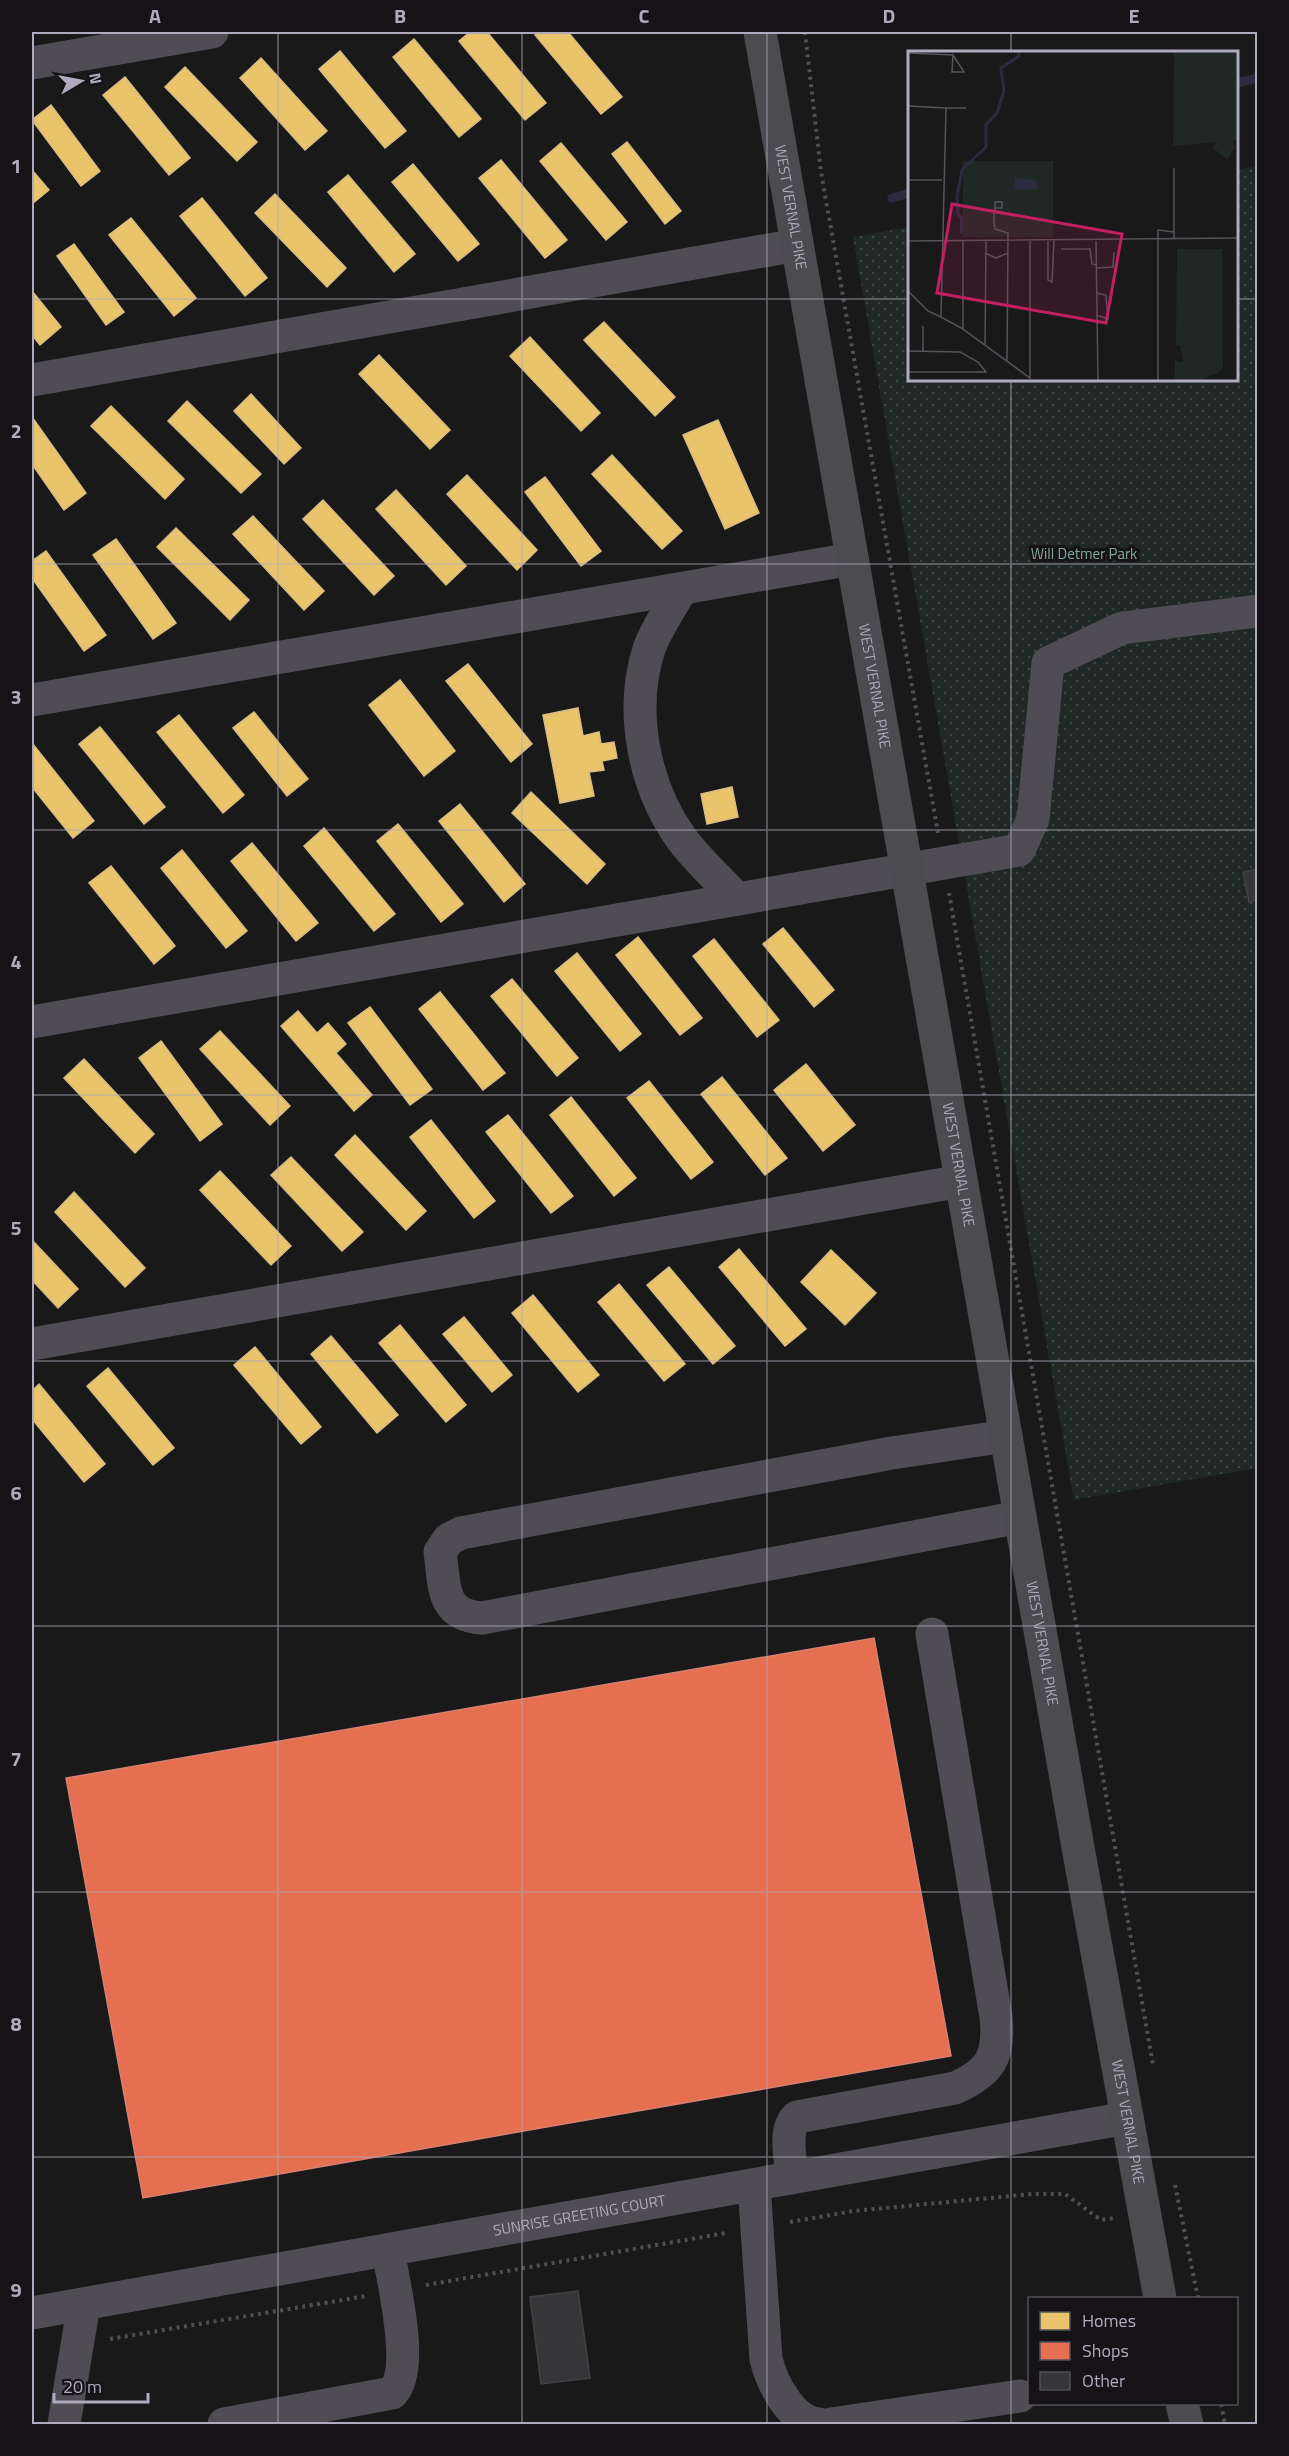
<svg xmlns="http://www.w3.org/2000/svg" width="1289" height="2456" viewBox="0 0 1289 2456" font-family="'Titillium Web',sans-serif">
  <defs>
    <pattern id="grass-dots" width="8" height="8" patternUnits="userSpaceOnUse" patternTransform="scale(1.5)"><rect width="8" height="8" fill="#1f2824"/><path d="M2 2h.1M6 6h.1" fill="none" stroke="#3d4442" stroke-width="1.8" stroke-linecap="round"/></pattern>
  </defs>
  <rect width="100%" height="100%" fill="#1a191a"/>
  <path fill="url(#grass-dots)" d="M1257 166V1468L1074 1500 853 237 909 227 910 380H1236L1237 170Z"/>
  <path fill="#e9c46a" stroke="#d8bc83" stroke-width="1.5" d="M470 32H487L546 103 525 120 459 41Z
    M539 32H568L622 97 601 114 535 35Z
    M414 39 481 119 459 137 393 57Z
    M340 51 406 131 385 148 319 69Z
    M261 58 327 131 305 150 240 78Z
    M185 67 257 142 237 161 165 87Z
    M125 77 190 158 169 175 103 95Z
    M51 105 100 171 81 186 32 120Z
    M627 142 681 211 665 224 612 154Z
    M561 143 627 222 606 240 540 161Z
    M501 160 567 240 545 258 479 178Z
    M413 164 479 244 458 261 392 182Z
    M32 170 49 190 32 204Z
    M348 175 415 254 394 272 328 192Z
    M275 194 346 268 327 287 255 213Z
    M202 198 267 278 245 296 180 216Z
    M131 218 196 298 174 316 109 235Z
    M74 244 124 312 106 325 57 256Z
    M32 291 61 327 40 345 32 335Z
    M604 322 675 397 655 416 584 340Z
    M530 337 600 413 581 431 510 356Z
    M379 355 450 430 430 449 359 374Z
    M251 394 301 448 284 464 234 411Z
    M187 401 261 474 241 493 168 421Z
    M111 406 184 479 165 499 91 426Z
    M32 417 86 493 64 510 32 464Z
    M718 420 759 513 725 529 683 435Z
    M612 455 682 531 662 549 592 474Z
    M467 475 537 550 517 570 447 494Z
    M545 477 601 551 581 566 525 492Z
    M396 490 466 566 446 585 376 509Z
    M323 500 394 576 374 595 303 519Z
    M253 516 324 591 304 610 233 534Z
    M176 528 249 600 230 620 157 547Z
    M116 539 176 623 153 639 93 555Z
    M46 551 106 635 84 651 32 578V561Z
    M468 664 532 744 511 762 446 681Z
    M400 680 455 751 424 776 369 705Z
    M578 708 583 736 599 732 601 744 614 742 617 758 602 761 604 770 589 772 594 796 560 803 543 715Z
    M254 712 308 779 287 796 233 728Z
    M179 715 244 795 223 813 157 732Z
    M100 727 165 807 144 824 79 744Z
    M32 743 94 821 73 838 32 787Z
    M732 787 738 817 707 824 701 794Z
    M531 792 605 864 587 884 512 813Z
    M460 804 525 884 504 902 439 821Z
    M398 824 463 904 441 922 377 841Z
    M324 828 395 914 374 931 304 846Z
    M252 843 318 923 296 941 231 861Z
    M182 850 247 931 226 948 161 868Z
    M111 866 175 946 154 964 89 883Z
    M783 928 834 990 814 1007 763 944Z
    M638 937 702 1018 680 1035 616 955Z
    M714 939 779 1020 757 1037 693 956Z
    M577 953 641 1034 620 1051 555 971Z
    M512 979 578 1058 557 1076 491 996Z
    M440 992 505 1073 483 1090 419 1009Z
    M370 1007 432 1089 410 1105 348 1023Z
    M298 1011 317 1033 328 1023 346 1044 336 1053 372 1095 354 1111 281 1026Z
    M220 1031 290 1106 270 1125 200 1049Z
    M161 1041 222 1124 200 1141 139 1058Z
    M84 1059 154 1134 135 1153 64 1078Z
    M806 1064 855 1125 823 1151 774 1090Z
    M722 1077 787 1158 765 1175 701 1094Z
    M649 1081 713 1162 691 1179 627 1098Z
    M571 1097 636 1178 614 1196 550 1115Z
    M508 1115 573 1196 551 1213 486 1132Z
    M431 1120 495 1201 474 1218 410 1137Z
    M355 1135 426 1211 406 1230 335 1155Z
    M291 1157 363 1232 342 1251 271 1175Z
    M220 1171 291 1246 271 1265 200 1190Z
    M74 1192 145 1268 125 1287 55 1212Z
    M32 1240 78 1289 58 1308 32 1280Z
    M739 1249 806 1329 785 1346 719 1267Z
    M831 1250 876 1293 845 1325 801 1282Z
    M669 1267 735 1346 713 1364 647 1285Z
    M619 1284 685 1364 664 1381 598 1302Z
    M533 1295 599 1375 578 1392 512 1313Z
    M464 1317 512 1375 492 1392 443 1334Z
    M400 1325 466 1405 446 1422 379 1343Z
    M331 1336 398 1415 377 1433 311 1354Z
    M255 1347 321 1427 301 1444 234 1365Z
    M108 1368 174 1448 153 1465 87 1386Z
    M39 1384 105 1464 84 1482 32 1419V1391Z"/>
  <path fill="#e76f51" stroke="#d68171" stroke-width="1.5" d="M874 1638 951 2056 143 2198 66 1778Z"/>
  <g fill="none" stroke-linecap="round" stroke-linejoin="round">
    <path stroke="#2c2b3d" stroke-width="9" d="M1236 83 1258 78
      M892 198 910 193"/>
  </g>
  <path fill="#363538" stroke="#444246" stroke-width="1.5" d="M1258 869V900L1249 902 1243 872Z
    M578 2291 590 2378 541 2384 530 2297Z"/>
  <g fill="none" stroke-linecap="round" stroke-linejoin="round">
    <path stroke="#514f54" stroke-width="4" stroke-dasharray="3 4.5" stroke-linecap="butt" d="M805 32 821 172 938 833
      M949 893 1153 2065
      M1175 2185 1198 2298
      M790 2222 854 2211 1032 2194H1065L1101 2220 1114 2218
      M426 2285 726 2233
      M110 2339 366 2296
      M1221 2404 1225 2424"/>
    <g stroke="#4f4d53" stroke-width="33">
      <path d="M32 63 212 32"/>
      <path d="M32 380 797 245"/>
      <path d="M681 589C671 608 656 629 649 649 629 711 644 786 681 838 697 860 719 879 737 899"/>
      <path d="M32 700 852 559"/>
      <path d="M32 1022 1019 850 1033 819 1048 663 1122 628 1258 611"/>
      <path d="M32 1344 961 1181"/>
      <path d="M1006 1436 892 1453 461 1533 449 1539 440 1552C445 1585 440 1615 482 1618L1020 1517"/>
      <path d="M792 2178C791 2160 783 2130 797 2117L955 2088C991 2072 1000 2056 996 2017L932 1634"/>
      <path d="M754 2185 766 2359C772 2383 791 2422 819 2424"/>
      <path id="s1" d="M32 2313 1127 2118"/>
      <path d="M64 2424 84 2304"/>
      <path d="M224 2424 392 2393C416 2370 393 2282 388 2250"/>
      <path d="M831 2424 1020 2396"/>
    </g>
    <g stroke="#4c4b4f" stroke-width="33">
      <path id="s2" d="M760 32 1079 1853 1160 2298"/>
      <path d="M1182 2404 1187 2424"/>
    </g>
  </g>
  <path fill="none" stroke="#afaabc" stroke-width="1.5" stroke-opacity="0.55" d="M278 32V2424M522 32V2424M767 32V2424M1011 32V52M32 299H910M1236 299H1258M1011 380V2424M32 564H1258M32 830H1258M32 1095H1258M32 1361H1258M32 1626H1258M32 1892H1258M32 2157H1258"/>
  <g text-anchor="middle" stroke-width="6" stroke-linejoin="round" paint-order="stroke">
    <g font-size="15" fill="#afaabc" stroke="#151316">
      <text dy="5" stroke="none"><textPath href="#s2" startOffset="178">WEST VERNAL PIKE</textPath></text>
      <text dy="5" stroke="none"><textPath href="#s2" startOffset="664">WEST VERNAL PIKE</textPath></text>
      <text dy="5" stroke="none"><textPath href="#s2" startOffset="1150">WEST VERNAL PIKE</textPath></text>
      <text dy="5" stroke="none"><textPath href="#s2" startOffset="1636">WEST VERNAL PIKE</textPath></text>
      <text dy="5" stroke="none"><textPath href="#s2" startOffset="2122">WEST VERNAL PIKE</textPath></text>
      <text dy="5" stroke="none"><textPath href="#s1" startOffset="556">SUNRISE GREETING COURT</textPath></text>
    </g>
    <g font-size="15" fill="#80a89b" stroke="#151316">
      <text x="1084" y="559">Will Detmer Park</text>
    </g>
  </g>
  <g transform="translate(908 51)">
    <rect width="330" height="330" fill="#1a191a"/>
    <path d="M55 110H145V186H55Z" fill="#1f2824"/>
    <path d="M266 0H330V90L325 89 327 97 319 108 305 97 309 91 265 95ZM269 198H314L315 319 291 330H267V310L275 311 272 294H268Z" fill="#1f2824"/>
    <path d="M107 127 128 129 129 138 106 139Z" fill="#2c2b3d"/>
    <path fill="none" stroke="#2c2b3d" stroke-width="3" d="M53 183 54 168 50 163 49 145 54 119 78 96V74L89 62 96 40 93 17 111 5 110 0"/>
    <path fill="none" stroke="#56535b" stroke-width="1.5" d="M0 2 45 4M45 4 56 21H44ZM0 55 38 57 33 266 55 278M38 57H58M266 117V187M0 129H34M87 157H94V151H87V157L86 162V172L87 178 100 182 99 311M0 190 330 187M55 190V278L122 327V190M140 190V229L144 231 146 190M188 190 190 330M153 198H182L184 213 188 214M77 202 88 207 100 202M188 217 205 216 206 201M0 240 20 260 33 266M188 242 198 244 200 268 188 264M77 294 78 190M0 300 52 301 70 311 78 321H0M15 301V275M250 330V179L266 181"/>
    <path fill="#c11f60" fill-opacity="0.15" stroke="#c11f60" stroke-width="3" d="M44 153 214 183 198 272 29 242Z"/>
    <rect width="330" height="330" fill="none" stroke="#afaabc" stroke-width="3"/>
  </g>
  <rect width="1289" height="2456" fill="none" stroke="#151316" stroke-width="66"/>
  <rect x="1028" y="2297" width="210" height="108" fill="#151316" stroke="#534f58" stroke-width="1.5"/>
  <rect x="1040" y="2312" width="30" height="18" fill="#e9c46a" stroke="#534f58" stroke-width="1.5"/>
  <text x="1082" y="2327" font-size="18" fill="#afaabc">Homes</text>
  <rect x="1040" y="2342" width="30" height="18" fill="#e76f51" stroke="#534f58" stroke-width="1.5"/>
  <text x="1082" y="2357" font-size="18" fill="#afaabc">Shops</text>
  <rect x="1040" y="2372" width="30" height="18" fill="#363538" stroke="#534f58" stroke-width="1.5"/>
  <text x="1082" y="2387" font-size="18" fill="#afaabc">Other</text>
  <g transform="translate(81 81) rotate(80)" stroke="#151316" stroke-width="4.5" paint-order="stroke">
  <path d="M0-4.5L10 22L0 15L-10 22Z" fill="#afaabc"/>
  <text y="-9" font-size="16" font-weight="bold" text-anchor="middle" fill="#afaabc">N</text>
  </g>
  <path d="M54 2393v9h94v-9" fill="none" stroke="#afaabc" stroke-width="3"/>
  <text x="63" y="2393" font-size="18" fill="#afaabc" stroke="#151316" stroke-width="4.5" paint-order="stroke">20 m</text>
  <rect x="33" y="33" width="1223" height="2390" fill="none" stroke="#afaabc" stroke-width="2"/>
  <g font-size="20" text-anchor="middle" font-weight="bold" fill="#afaabc">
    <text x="155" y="23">A</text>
    <text x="400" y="23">B</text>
    <text x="644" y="23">C</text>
    <text x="889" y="23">D</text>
    <text x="1134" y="23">E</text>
    <text x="16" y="173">1</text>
    <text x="16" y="438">2</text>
    <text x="16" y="704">3</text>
    <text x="16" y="969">4</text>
    <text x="16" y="1235">5</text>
    <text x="16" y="1500">6</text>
    <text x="16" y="1766">7</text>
    <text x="16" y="2031">8</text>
    <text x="16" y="2297">9</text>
  </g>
</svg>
